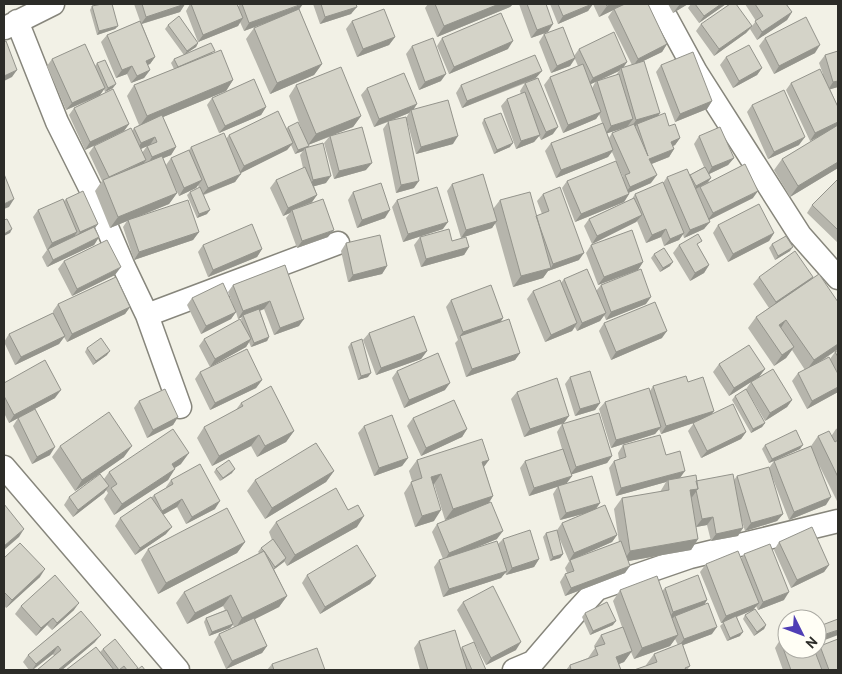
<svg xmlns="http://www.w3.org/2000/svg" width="842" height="674" viewBox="0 0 842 674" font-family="Overpass,sans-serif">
  <rect width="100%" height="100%" fill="#f2f1e6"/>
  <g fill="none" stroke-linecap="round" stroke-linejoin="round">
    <g stroke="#87867c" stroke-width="25">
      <path id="minor" d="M659 4 696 72 800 235 838 278
        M17 21 57 122 92 192 124 267 147 315 180 407
        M5 28 53 4
        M147 315 338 243
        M4 467 178 670
        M514 670 533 662 575 613 597 589 690 557 838 521"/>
    </g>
    <use href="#minor" stroke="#fff" stroke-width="22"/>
  </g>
  <path fill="#b6b5ac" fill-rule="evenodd" d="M134 4H185L180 12 142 24 155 57 150 64 147 65 150 70 144 78 131 83 127 74 116 78 101 42 107 35 140 21Z
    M190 4H237L238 7 240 4H242L299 9 322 64 314 75 270 94 246 39 254 28 273 20 244 31 240 22 238 26 198 42 186 11Z
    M313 4H356L351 14 320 24Z
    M428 4H513L510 7 437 37 425 8Z
    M519 4H546L548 32 531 38Z
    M550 4H648L667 44 662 52 641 62 658 116 669 126 680 138 675 145 673 146 674 149 669 157 651 164V183L628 193 629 194 624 202 575 222 562 188 567 181 623 178V177L612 152 608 157 556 178 545 151 551 143 602 123 599 114 596 119 563 133 544 85 550 77 578 66 575 59 570 66 551 73 539 42 544 34 574 56 579 49 627 62 623 68 632 65 608 17 613 10 599 17 593 4 588 11 558 24ZM619 71 616 75 598 81ZM596 81 592 88 590 84ZM624 128 612 133 609 138 607 133Z
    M668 4H688L673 13Z
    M691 4H726L699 23 688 8Z
    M745 4H786L792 12 787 20 757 40 750 29 746 33 714 56 696 31 701 24 752 26 756 21Z
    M92 6 118 26 115 29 97 35 90 10Z
    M352 21 395 37 389 45 357 57 346 29Z
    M168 25 198 43 196 47 185 54 213 53 233 80 226 91 163 117 176 147 171 155 163 158 166 165 171 158 189 150 191 147 226 139 229 135 286 129 288 127 304 136 289 96 296 85 361 116 353 127 335 134 366 170 334 179 324 143 329 137 308 145V147L326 183 314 186 317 195 312 202 328 237 297 248 286 218 290 213 283 216 270 188 276 180 303 168 300 155 303 151 295 154 291 145 287 150 240 173 235 182 204 195 207 214 197 218 187 195 190 192 199 188 198 185 196 188 179 196 175 187 177 193 169 204 140 216 199 232 193 240 134 260 123 227 127 221 110 228 95 191 102 181 89 153 94 146 132 131 134 128 139 125 127 96 134 85 174 69 171 63 174 59 184 55 165 29ZM147 146 142 153 141 149Z
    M442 38 508 49 449 74 437 46Z
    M765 38 815 53 774 74 759 46Z
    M412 46 441 81 419 90 406 54Z
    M838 51V87L830 89 838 107V168L790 197 774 170 782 159 824 134 810 141 786 90 791 83 823 74 819 63 825 55Z
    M726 57 762 68 757 75 733 88 720 65Z
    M52 59 95 66 97 63 113 88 105 92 104 89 100 95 129 124 124 131 85 150 69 115 74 108 95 98 66 110 47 66Z
    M661 65 712 101 707 109 675 122 656 72Z
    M536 78 553 134 541 140 539 136 534 142 516 149 501 106 507 99 521 94 520 91 525 83 536 79 462 108 456 93 461 85Z
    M367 88 413 110 453 144 416 154 407 121 414 188 396 193 383 129 388 122 374 127 361 95ZM409 113 406 118 390 121Z
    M212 98 266 107 261 115 219 133 207 105Z
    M752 105 799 145 768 159 747 112Z
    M484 119 510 147 494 154 482 123Z
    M699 136 734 158 728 165 709 174 711 178 708 182 753 198 709 220 704 229 684 238 683 234 679 240 664 246 661 237 646 243 637 221 636 222 592 244 584 226 589 219 632 199 635 194 663 183 667 177 690 175 704 167 694 144Z
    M838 181V243L807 213 812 205Z
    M452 184 493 209 500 200 536 216 542 214 537 201 543 194 579 260 548 271 543 278 513 287 495 223 492 228 461 238 447 191Z
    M353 192 385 218 357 228 348 200Z
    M66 199 95 228 99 237 94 245 47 267 42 257 47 250 33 217 38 210 64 201Z
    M397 200 443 229 403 242 392 207Z
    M718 225 774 233 769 241 728 262 713 233Z
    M420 237 452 241 469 247 464 255 421 267 414 245Z
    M346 243 387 266 382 274 348 282 341 251Z
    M772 244 790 251 775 260 769 248Z
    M203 245 262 249 257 257 208 277 198 252Z
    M591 245 643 262 638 270 598 285 586 253Z
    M679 245 698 246 709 265 704 273 690 281 673 253Z
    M654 254 670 266 660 272 651 258Z
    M64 261 115 275 72 296 58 269Z
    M285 265 299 326 274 335 264 309 260 311 269 337 267 341 251 347 249 342 246 347 210 367 199 346 204 339 242 322 241 319 242 317 238 319 236 312 231 319 201 334 187 305 192 298 233 305 228 292 233 285Z
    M759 277H813L811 279 838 302V349L820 362 830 359 835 352 838 350V392L807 409 792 381 798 373 805 370 792 350 786 358 774 366 748 328 756 317 769 308 753 284Z
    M564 279 596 291 601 285 646 304 606 320 604 315 600 321 577 331 575 327 572 331 545 342 527 299 533 291 561 283Z
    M451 300 503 318 500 323 520 353 515 360 466 377 455 343 458 340 446 307Z
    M58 304 130 307 125 314 67 342 64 337 59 344 15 365 4 342 9 334 53 313V311Z
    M604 323 662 338 611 360 599 331Z
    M369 333 427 351 421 359 376 375 363 340Z
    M351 343 368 377 358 380 348 347Z
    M87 348 107 355 93 365 85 352Z
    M719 364 765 369 759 377 729 396 713 372Z
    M397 371 445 390 404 408 392 378Z
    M200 372 262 380 256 388 210 410 195 379Z
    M570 377 600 403 595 410 575 416 565 384Z
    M688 382 714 411 711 415 746 432 741 439 701 458 688 431 694 423 661 434 659 429 655 434 611 448 599 409 605 402 650 391 653 386Z
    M751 382 792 400 787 407 765 421 746 389Z
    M4 383 55 398 9 423 4 413Z
    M517 392 564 423 524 437 511 399Z
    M735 396 765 423 762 427 751 433 732 400Z
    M139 401 178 417 173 425 147 438 134 408Z
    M241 403 294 431 286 442 257 457 251 446 212 466 197 438 204 427 235 411Z
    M18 418 50 455 32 464 13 426Z
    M413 418 467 429 462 437 421 456 407 426Z
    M562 424 612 456 607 463 571 474 572 476 566 484 529 496 520 468 525 461 562 449 557 432Z
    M364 426 408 458 402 466 374 476 358 433Z
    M838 428V503L819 465 826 505 789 520 771 474 783 514 777 521 745 531 741 518 738 536 711 541 707 525 696 527 698 539 691 550 628 561 625 573 565 596 560 582 565 574 567 573 565 568 570 560 569 561 558 535 563 554 560 558 550 561 543 537 546 533 557 530 562 523 583 514 560 520 553 494 558 486 600 503 596 509 617 535 612 542 571 560 619 542 614 509 622 498 660 492 666 482 616 496 609 468 614 461 619 459 618 453 623 445 666 455 680 478 696 481 734 480 737 476 769 468 774 461 769 463 762 449 765 445 800 449 775 460 811 446 818 436 832 435 836 429Z
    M60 446 124 457 75 491 52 457Z
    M417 460 484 467 493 496 489 503 497 539 472 549 498 544 503 539 539 559 534 567 506 575 505 572 501 578 443 597 434 567 439 560 443 559 432 532 437 524 452 518 445 520 434 484V521L415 527 404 493 412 481 409 471Z
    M181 464 174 468 168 480 114 515 104 499 108 493 106 490 104 493 73 517 64 505 69 497 104 479 109 472Z
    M216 469 232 473 220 481 214 472Z
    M334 471 326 482 265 519 247 491 255 480Z
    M171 480 215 509 186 524 177 507 163 515 166 534 135 555 115 526 120 518 152 497 154 495 166 488V487Z
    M276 522 357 527 287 566 284 561 274 569 287 596 279 607 255 619 267 646 262 653 226 669 214 642 219 634 234 627 233 625 230 628 209 636 204 622 206 618 225 610 223 606 187 624 176 603 184 592 259 553 258 552 261 548 272 540 269 532Z
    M245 542 237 553 158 594 141 560 148 549Z
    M779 542 829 565 824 572 791 588 774 550Z
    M744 554 784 600 758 610 756 606 754 609 766 625 764 629 754 636 743 619 745 615 751 611 737 617 740 636 727 641 720 626 723 623H721L700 572 706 564 741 559Z
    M4 558 40 577 6 608 4 605Z
    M307 575 376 576 370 584 320 614 302 583Z
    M665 588 707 600 704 605 712 634 683 645 690 666 687 670H634L646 666V665L654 654 678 645 675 639 670 646 634 659 631 652 624 662 619 664 621 670H566L570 665 588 658 595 648 594 646 601 635 622 627 613 601 620 590 662 591Z
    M463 602 516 650 486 665 457 610Z
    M21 606 74 610 52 630 47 625 36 636 15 614Z
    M81 611 95 642 62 670H37L54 656 53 654 33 670H29L23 662 28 655Z
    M585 613 613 625 590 635 582 617Z
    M780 640 816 652 820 646 838 670H783L775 648Z
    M419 641 461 649 462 647 486 670H467L465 665 467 670H420L414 648Z
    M103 649 137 670H66L100 652Z
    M272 664 325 670H267Z"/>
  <path fill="#94948c" d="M185 4 180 12 141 24 146 17Z
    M303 4 298 11 244 31 249 23Z
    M499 4H513L510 7 437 37 444 26Z
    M593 4 588 11 558 24 563 16Z
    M612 4H626L599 17 607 6Z
    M680 4H688L673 13Z
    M721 4H726L699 23 704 16Z
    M357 7 351 14 320 24 325 17Z
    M792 12 787 20 757 40 762 32Z
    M243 18 238 26 198 42 203 35Z
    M553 24 548 32 531 38 537 30Z
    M118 26 115 29 97 35 99 31Z
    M752 26 746 33 714 56 719 49Z
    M395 37 389 45 357 57 363 49Z
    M513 41 508 49 449 74 454 67Z
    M198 43 196 47 184 55 187 51Z
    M667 44 662 52 633 66 638 59Z
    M820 45 815 53 774 74 779 66Z
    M155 57 150 64 140 68 146 61Z
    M575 58 570 66 551 73 557 66Z
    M627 62 622 69 621 68 619 71 587 86 593 78Z
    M322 64 314 75 270 94 277 83Z
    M132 66 127 74 116 78 122 70Z
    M762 68 757 75 733 88 739 81Z
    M17 70 12 77 4 81V76Z
    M150 70 144 78 131 83 137 76Z
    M542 71 536 78 462 108 467 101Z
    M446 74 441 81 419 90 425 82Z
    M233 80 226 91 139 127 147 116Z
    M838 81V87L828 90 833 82Z
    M116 84 113 88 105 92 108 88Z
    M105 88 100 95 66 110 72 103Z
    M712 101 707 109 675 122 680 114Z
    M417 104 412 112 411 110 409 113 374 127 379 119Z
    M266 107 261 115 219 133 225 126Z
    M601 112 596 119 563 133 568 125Z
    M660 113 655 120 637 124 636 126 631 128 636 120Z
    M361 116 353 127 308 145 316 134Z
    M633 119 627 127 605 134 611 126Z
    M838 122V127L810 141 815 133Z
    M129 124 124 131 85 150 90 142Z
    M558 127 553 134 541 140 546 132Z
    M540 135 534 142 516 149 521 141Z
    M458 136 453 144 416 154 421 147Z
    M155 137 150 145 136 151 141 143Z
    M805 137 799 145 768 159 774 152Z
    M680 138 675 145 666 149 671 142Z
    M293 143 287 150 239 174 244 166Z
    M513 143 510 147 494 154 497 150Z
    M309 146 306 150 305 148 303 151 295 154 298 150Z
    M176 147 171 155 147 165 152 157Z
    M674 149 669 157 644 167 649 159Z
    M613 150 608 157 556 178 561 170Z
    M734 158 728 165 707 175 712 167Z
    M146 160 141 167 104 185 110 178Z
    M838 162V168L790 197 798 186Z
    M372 163 366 170 334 179 339 171Z
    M241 174 235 182 202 195 208 188Z
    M657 175 651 183 624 195 630 187Z
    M331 176 326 183 308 188 313 180Z
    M711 178 708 182 694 190 696 186Z
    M202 180 196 188 179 196 184 188Z
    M419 181 414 188 396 193 401 185Z
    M758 191 753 198 707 221 713 213Z
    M177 193 169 204 110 228 118 217Z
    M629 194 624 202 575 222 581 214Z
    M317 195 312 202 292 210 290 213 283 216 288 208Z
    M14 199 9 207 4 209V204Z
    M210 210 207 214 197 218 199 214Z
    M390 210 385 218 357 228 362 220Z
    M642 215 636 222 592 244 597 236Z
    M497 221 492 228 461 238 466 230Z
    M448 222 443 229 403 242 408 234Z
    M710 222 704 229 684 238 690 230Z
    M98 224 92 232 75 239 80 232Z
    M12 229 10 233 4 236V234Z
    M666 229 661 237 646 243 652 235Z
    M334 230 328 237 297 248 302 241Z
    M77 232 72 240 47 250 52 243Z
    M199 232 193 240 134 260 139 252Z
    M684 233 679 240 664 246 670 239Z
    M774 233 769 241 728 262 733 254Z
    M99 237 94 245 47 267 53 260Z
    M469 247 464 255 421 267 426 259Z
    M793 247 790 251 775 260 778 256Z
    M262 249 257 257 208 277 213 270Z
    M584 253 579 260 548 271 543 278 513 287 521 276 551 268 553 264Z
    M643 262 638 270 598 285 604 277Z
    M673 262 670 266 660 272 663 268Z
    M709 265 704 273 690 281 695 273Z
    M387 266 382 274 348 282 353 275Z
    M121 267 115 275 72 296 77 289Z
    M813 277 808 284 771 310 776 302Z
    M651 297 646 304 606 320 611 312Z
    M270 301 264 309 244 316 243 315 242 317 238 319 243 311Z
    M130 307 125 314 67 342 72 334Z
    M236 312 231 319 201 334 206 326Z
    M606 313 600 321 577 331 582 323Z
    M503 318 498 325 460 336 463 332Z
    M304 319 299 326 274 335 280 328Z
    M786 320 779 331V325Z
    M577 323 572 331 545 342 551 335Z
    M667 331 662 338 611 360 616 352Z
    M65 336 59 344 15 365 21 357Z
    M269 337 267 341 251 347 254 343Z
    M251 339 246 347 210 367 215 359Z
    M838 344V349L806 371 814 360Z
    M794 347 786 358 774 366 782 355Z
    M110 351 107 355 93 365 96 361Z
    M427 351 421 359 376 375 381 368Z
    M520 353 515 360 466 377 472 369Z
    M765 369 759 377 729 396 734 388Z
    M371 373 368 377 358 380 361 376Z
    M262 380 256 388 210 410 215 403Z
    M450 383 445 390 404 408 409 400Z
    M838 387V392L807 409 812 401Z
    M61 390 55 398 9 423 14 415Z
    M792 400 787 407 765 421 770 413Z
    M600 403 595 410 575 416 580 409Z
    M714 411 708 418 661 434 666 426Z
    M569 416 564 423 524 437 530 429Z
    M178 417 173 425 147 438 153 430Z
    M765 423 762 427 751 433 753 429Z
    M661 427 655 434 611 448 616 440Z
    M467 429 462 437 421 456 426 448Z
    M294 431 286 442 257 457 265 446Z
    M746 432 741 439 701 458 707 451Z
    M259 435 251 446 212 466 219 456Z
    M803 445 800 449 769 463 772 459Z
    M132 446 124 457 75 491 82 480Z
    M55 447 50 455 32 464 37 457Z
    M189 453 181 464 164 475 172 464Z
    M612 456 607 463 570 475 576 467Z
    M408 458 402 466 374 476 379 468Z
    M489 460 481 471 482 462Z
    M175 469 168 480 114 515 122 504Z
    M235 469 232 473 220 481 223 478Z
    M334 471 326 482 265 519 272 508Z
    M685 471 680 478 668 480 666 482 616 496 621 488Z
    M441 474 434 484 423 488 431 477Z
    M572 476 566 484 529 496 534 488Z
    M109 486 104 493 73 517 78 510Z
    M698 489 690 500V490Z
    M493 496 486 507 445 520 453 509Z
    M831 497 826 505 789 520 794 512Z
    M182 499 177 507 157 518 162 511Z
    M220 501 215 509 186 524 192 517Z
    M600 503 594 511 560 520 566 513Z
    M441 510 434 521 415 527 422 516Z
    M783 514 777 521 745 531 751 523Z
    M364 516 357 527 287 566 295 555Z
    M713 517 707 525 696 527 702 519Z
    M172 527 166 534 135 555 140 548Z
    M743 528 738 536 711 541 716 534Z
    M24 529 19 537 4 550V546Z
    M503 531 497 539 444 561 449 553Z
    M617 535 612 542 569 561 574 553Z
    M698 539 691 550 623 562 630 551Z
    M245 542 237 553 158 594 166 583Z
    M563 554 560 558 550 561 553 557Z
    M286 558 284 562 272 571 275 567Z
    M539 559 534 567 506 575 512 568Z
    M829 565 824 572 791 588 797 580Z
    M630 566 625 573 565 596 571 588Z
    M45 569 40 577 6 608 12 600Z
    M507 571 501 578 443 597 449 589Z
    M376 576 370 584 320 614 325 607Z
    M789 592 784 600 758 610 763 602Z
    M231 595 223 606 187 624 195 613Z
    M287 596 279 607 235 629 242 618Z
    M707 600 702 608 675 616 673 618 668 620 673 612Z
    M79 603 74 610 52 630 57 623Z
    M759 603 753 610 721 623 726 616Z
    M53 618 47 625 36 636 41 628Z
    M616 621 613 625 590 635 593 631Z
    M233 624 230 628 209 636 212 632Z
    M766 625 764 629 754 636 757 632Z
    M717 627 712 634 678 647 684 639Z
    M838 630V635L817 643V637Z
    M743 632 740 636 727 641 730 638Z
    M101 635 95 642 62 670H58Z
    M678 635 670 646 634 659 642 648Z
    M521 642 516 650 486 665 491 658Z
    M58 646 53 654 32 670 36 664Z
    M267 646 262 653 226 669 232 661Z
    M632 651 624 662 609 668 616 657Z"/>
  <path fill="#d4d3c8" stroke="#94948c" d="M102 4H112L118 26 99 31 92 6Z
    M142 4H185L146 17Z
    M191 4H237L243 18 203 35Z
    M242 4H302L249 23Z
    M321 4H356L357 7 325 17Z
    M435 4H499L444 26Z
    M527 4H546L553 24 537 30Z
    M558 4H592L563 16Z
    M605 4H612L607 6Z
    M625 4H648L667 44 638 59 614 9Z
    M695 4H721L704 16Z
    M730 4H736L752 26 719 49 701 24Z
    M755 4H786L792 12 762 32 755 21 763 16Z
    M299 9 322 64 277 83 254 28Z
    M384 9 395 37 363 49 352 21Z
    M501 13 513 41 454 67 442 38Z
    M179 16 198 43 187 51 168 25Z
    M806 17 820 45 779 66 765 38Z
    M140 21 155 57 146 61 150 70 137 76 132 66 122 70 107 35Z
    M563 27 575 58 557 66 544 34Z
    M614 32 627 62 593 78 579 49Z
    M433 38 446 74 425 82 412 46Z
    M6 41 17 70 4 76V42Z
    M211 43 215 51 178 67 174 59Z
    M85 44 105 88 72 103 52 59Z
    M749 45 762 68 739 81 726 57Z
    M221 50 233 80 147 116 134 85Z
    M838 51V81L833 82 825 55Z
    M693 52 712 101 680 114 661 65Z
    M535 55 542 71 467 101 461 85Z
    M105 60 116 84 108 88 97 63Z
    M644 61 660 113 636 120 621 68Z
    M583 64 601 112 568 125 550 77Z
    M341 67 361 116 316 134 296 85Z
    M820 69 838 107V122L815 133 791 83Z
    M404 73 417 104 379 119 367 88Z
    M619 74 633 119 611 126 597 81Z
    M538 78 558 127 546 132 525 83Z
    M254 79 266 107 225 126 212 98Z
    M113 89 129 124 90 142 74 108Z
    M784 90 805 137 774 152 752 105Z
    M525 92 540 135 521 141 507 99Z
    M448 100 458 136 421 147 411 110Z
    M278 111 293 143 244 166 229 135Z
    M501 113 513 143 497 150 484 119Z
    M665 113 669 126 675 124 680 138 671 142 674 149 649 159 657 175 630 187 625 175 630 173 612 133 634 124 648 156 637 124Z
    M162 115 176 147 152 157 147 146 157 142 155 137 141 143 134 128Z
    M406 117 419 181 401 185 388 121Z
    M298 122 309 146 298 150 288 127Z
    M603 123 613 150 561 170 551 143Z
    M838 125V162L798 186 782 159Z
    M362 127 372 163 339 171 330 136Z
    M720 127 734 158 712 167 699 136Z
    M131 128 146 160 109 177 94 146Z
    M224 133 241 174 208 188 191 147Z
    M323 143 331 176 313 180 305 148Z
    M189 150 202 180 184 188 171 158Z
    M162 156 177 193 118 217 103 180Z
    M616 161 629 194 581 214 567 181Z
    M745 164 758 191 713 213 700 187Z
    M305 167 317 195 288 208 276 180Z
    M705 167 711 178 696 186 690 175Z
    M687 169 710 222 690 230 667 177Z
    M4 174 14 199 4 204Z
    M483 174 497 221 466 230 452 184Z
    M837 180 838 181V230L812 205Z
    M663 182 684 233 670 239 666 229 652 235 635 194Z
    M381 183 390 210 362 220 353 192Z
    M200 187 210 210 199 214 190 192Z
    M437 187 448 222 408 234 397 200Z
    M560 187 584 253 553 264 536 216 549 211 543 194Z
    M83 191 98 224 80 232 66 199Z
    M530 192 551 268 521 276 500 200Z
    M634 198 642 215 597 236 589 219Z
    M63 199 77 232 52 243 38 210Z
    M323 199 334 230 302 241 292 210Z
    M188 200 199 232 139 252 128 220Z
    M759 204 774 233 733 254 718 225Z
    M7 219 12 229 4 234V220Z
    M252 224 262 249 213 270 203 245Z
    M94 227 99 237 53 260 48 249Z
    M449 229 452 241 466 237 469 247 426 259 420 237Z
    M632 230 643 262 604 277 591 245Z
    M698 234 702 241 697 244 709 265 695 273 679 245Z
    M380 235 387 266 353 275 346 243Z
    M786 236 793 247 778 256 772 244Z
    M107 240 121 267 77 289 64 261Z
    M664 248 673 262 663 268 654 254Z
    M795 251 813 277 776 302 759 277Z
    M285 265 304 319 280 328 270 301 243 311 233 285Z
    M587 269 606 313 582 323 564 279Z
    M641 269 651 297 611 312 601 285Z
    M819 274 838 302V344L814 360 786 320 779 325 794 347 782 355 756 317Z
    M116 277 130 307 72 334 58 304Z
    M560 280 577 323 551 335 533 291Z
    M223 283 236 312 206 326 192 298Z
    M491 285 503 318 463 332 451 300Z
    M655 302 667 331 616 352 604 323Z
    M259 309 269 337 254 343 243 315Z
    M53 313 65 336 21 357 9 334Z
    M414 316 427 351 381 368 369 333Z
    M240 319 251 339 215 359 204 339Z
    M509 319 520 353 472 369 460 336Z
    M101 338 110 351 96 361 87 348Z
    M362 339 371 373 361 376 351 343Z
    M749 345 765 369 734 388 719 364Z
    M247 349 262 380 215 403 200 372Z
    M838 350V357L835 352Z
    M438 353 450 383 409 400 397 371Z
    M829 357 838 374V387L812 401 798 373Z
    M45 360 61 390 14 415 4 396V383Z
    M773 369 792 400 770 413 751 382Z
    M590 371 600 403 580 409 570 377Z
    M686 376 688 382 703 377 714 411 666 426 653 386Z
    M557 378 569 416 530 429 517 392Z
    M271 386 294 431 265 446 259 435 219 456 204 427 243 406 241 403Z
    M649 388 661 427 616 440 605 402Z
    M165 389 178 417 153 430 139 401Z
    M746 389 765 423 753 429 735 396Z
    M454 400 467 429 426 448 413 418Z
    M733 404 746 432 707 451 693 423Z
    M35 409 55 447 37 457 18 418Z
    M109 412 132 446 82 480 60 446Z
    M599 413 612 456 576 467 562 424Z
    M392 415 408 458 379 468 364 426Z
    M173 429 189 453 172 464 175 469 122 504 111 488 117 484 109 472Z
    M796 430 803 445 772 459 765 445Z
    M829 431 835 442 838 440V477L818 436Z
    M660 435 666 455 680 451 685 471 621 488 614 461 626 457 623 445Z
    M482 439 489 460 482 462 493 496 453 509 441 474 431 477 441 510 422 516 411 482 422 478 417 460Z
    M316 443 334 471 272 508 255 480Z
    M811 446 831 497 794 512 774 461Z
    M563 449 572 476 534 488 525 461Z
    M229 460 235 469 223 478 216 469Z
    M200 464 220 501 192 517 182 499 162 511 154 495 173 484 171 480Z
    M769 467 783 514 751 523 737 476Z
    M100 474 109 486 78 510 69 497Z
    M733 474 743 528 716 534 713 517 702 519 696 490 698 489 696 481Z
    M696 475 698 489 690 490 698 539 630 551 622 498 669 490 668 480Z
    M592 476 600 503 566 513 558 486Z
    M336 488 348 510 358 505 364 516 295 555 276 522Z
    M151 497 172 527 140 548 120 518Z
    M491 502 503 531 449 553 437 524Z
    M4 504 24 529 4 546Z
    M605 505 617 535 574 553 562 523Z
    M227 508 245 542 166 583 148 549Z
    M812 527 829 565 797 580 779 542Z
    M530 530 539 559 512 568 503 539Z
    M557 530 563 554 553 557 546 533Z
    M273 539 286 558 275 567 264 551 261 548Z
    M497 541 507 571 449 589 439 560Z
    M621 541 630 566 571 588 565 574 574 571 570 560Z
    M20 543 45 569 12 600 4 592V558Z
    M770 544 789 592 763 602 744 554Z
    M357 545 376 576 325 607 307 575Z
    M264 551 287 596 242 618 231 595 195 613 184 592Z
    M738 551 759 603 726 616 706 564Z
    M55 575 79 603 57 623 53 618 41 628 21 606Z
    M698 575 707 600 673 612 665 588Z
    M657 576 678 635 642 648 620 590Z
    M493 586 521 642 491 658 463 602Z
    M607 602 616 621 593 631 585 613Z
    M708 603 717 627 684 639 675 616Z
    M755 609 766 625 757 632 745 615Z
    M227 610 233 624 212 632 206 618Z
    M81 611 101 635 58 670H37L61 650 58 646 36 664 28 655Z
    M736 616 743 632 730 638 723 622Z
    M254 618 267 646 232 661 219 634Z
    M838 619V630L817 637V627Z
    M623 627 632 651 616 657 621 670H571L570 665 598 655 595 647 605 644 601 635Z
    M455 630 467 670H428L419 641Z
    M787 638V649H814L822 670H791L780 640Z
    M115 639 138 668 135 670H127L124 666 119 670 103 649Z
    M838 639V670H829L820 646Z
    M474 642 486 670H472L462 647Z
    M682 643 690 666 685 668 686 670H634L657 662 654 654Z
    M96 647 114 670H66Z
    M317 648 325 670H274L272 664Z
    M142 666 145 670H137Z"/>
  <rect width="842" height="674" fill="none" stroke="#2c2c28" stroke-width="10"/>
  <g transform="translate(802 634) rotate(132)"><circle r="24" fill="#fffef5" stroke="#abaaa3"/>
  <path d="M0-4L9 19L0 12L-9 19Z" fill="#4f3eb5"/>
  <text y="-8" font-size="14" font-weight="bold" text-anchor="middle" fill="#2c2c28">N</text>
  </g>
</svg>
